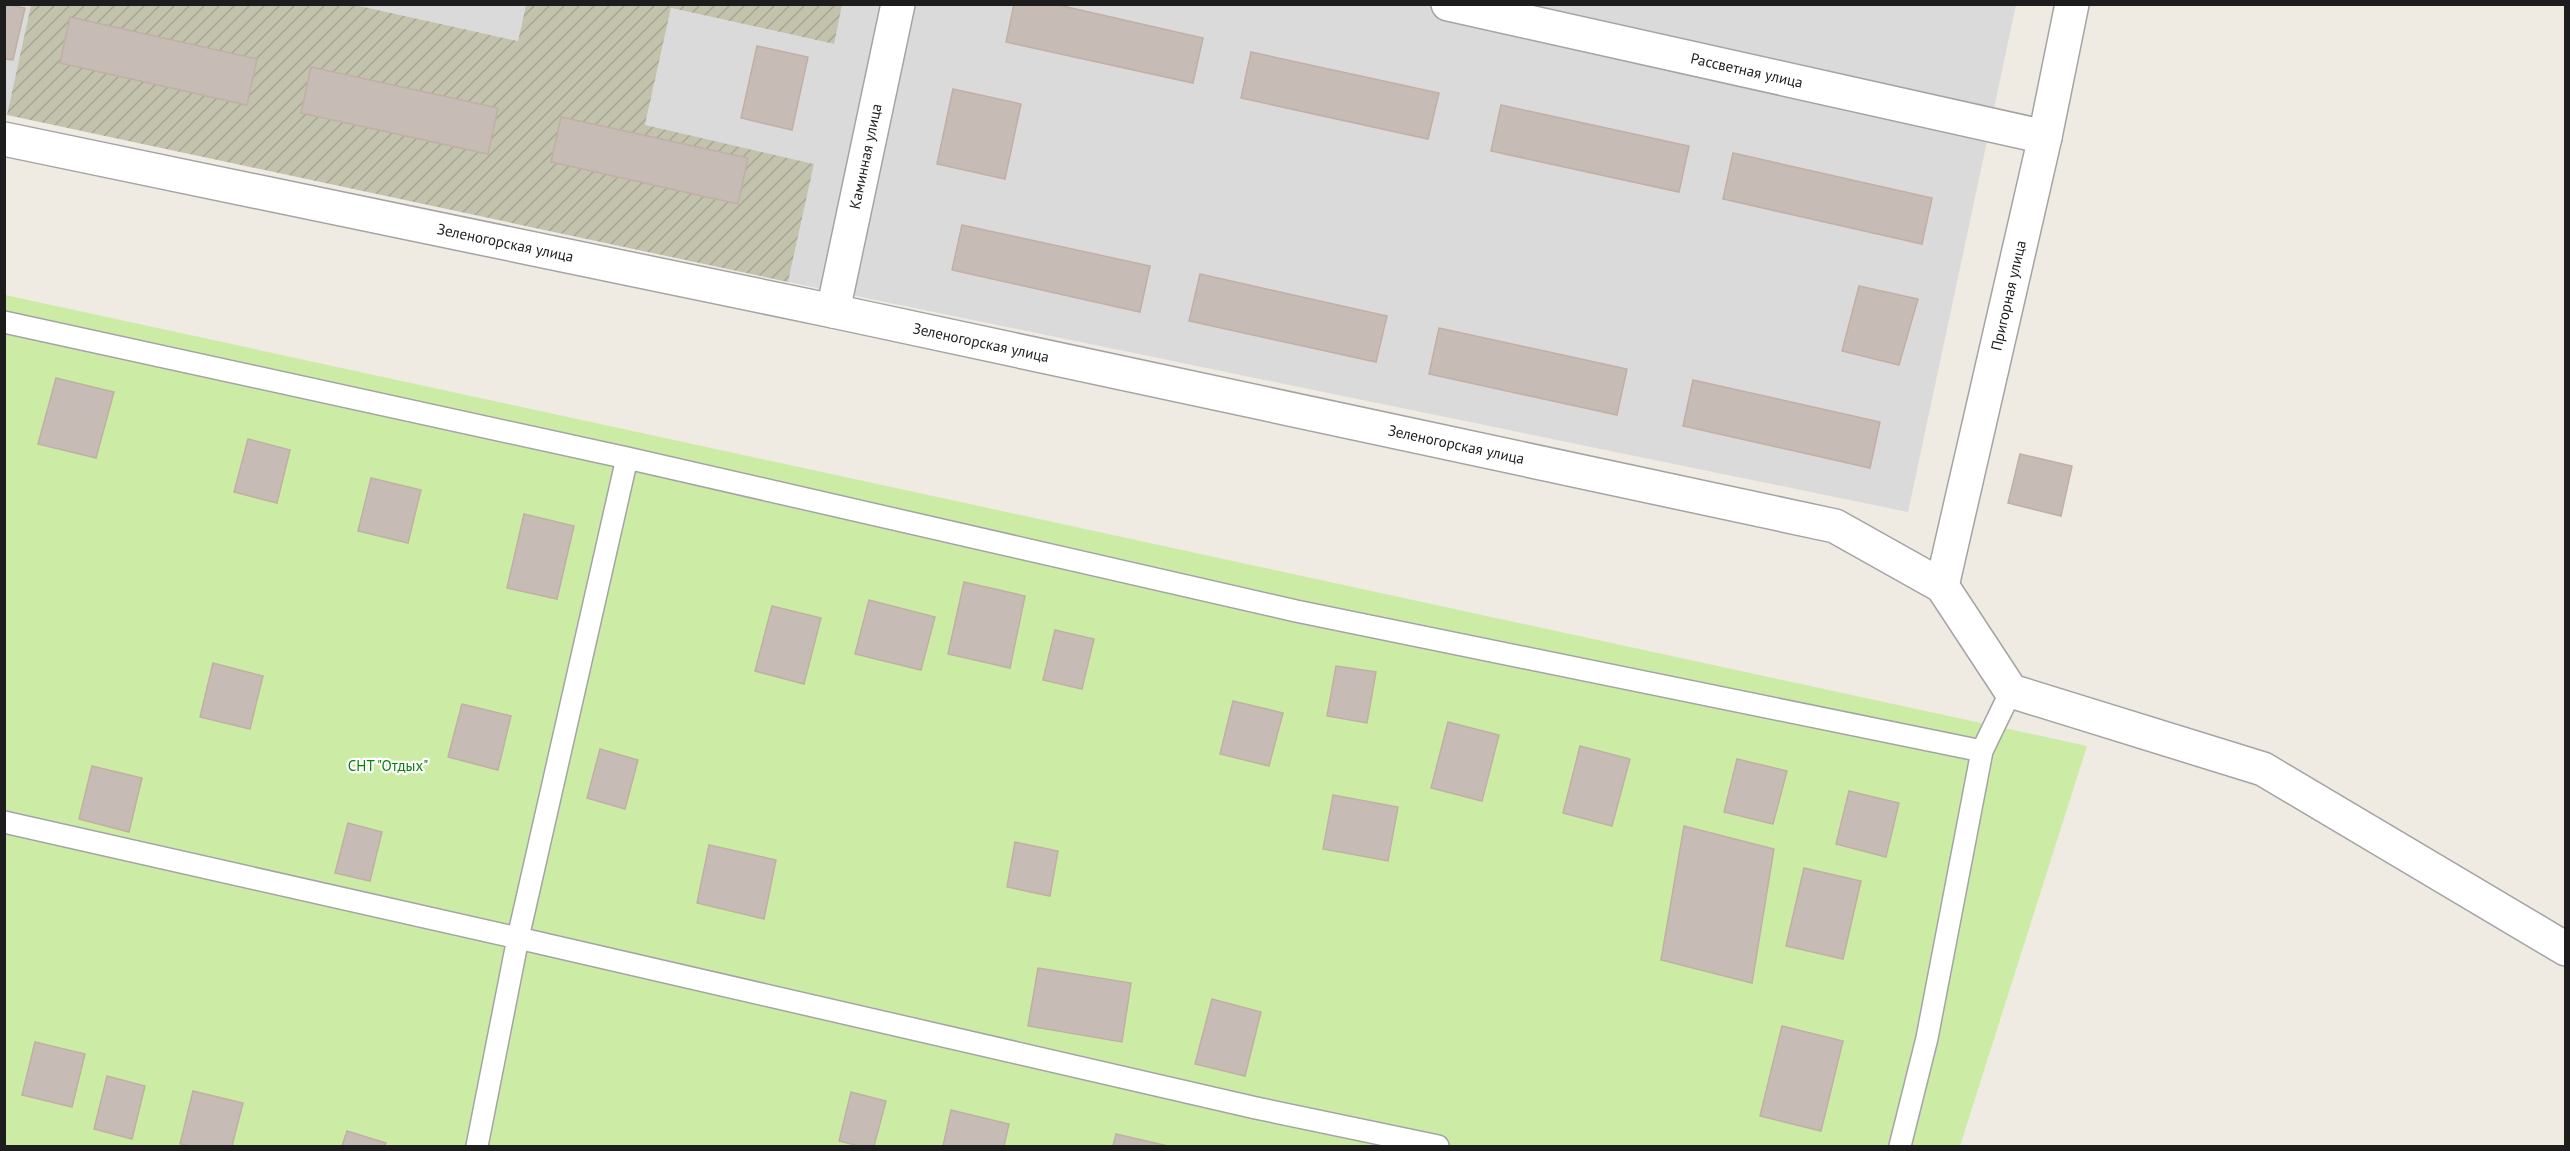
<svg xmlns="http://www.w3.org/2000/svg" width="2570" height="1151" viewBox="0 0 2570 1151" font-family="'PT Sans',sans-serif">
  <defs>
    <pattern id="construction-furrows" width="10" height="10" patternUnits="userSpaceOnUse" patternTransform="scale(1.5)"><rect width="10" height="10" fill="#c3c2ad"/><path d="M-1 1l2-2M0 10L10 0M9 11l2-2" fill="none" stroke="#a7a694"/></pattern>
  </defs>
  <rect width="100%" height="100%" fill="#efeae2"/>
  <path fill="#dbdada" d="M842 4 2016 5 1908 512 788 282 814 164 645 126 671 8 833 44Z
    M5 5H31L7 115H5Z
    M355 5H526L518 41Z"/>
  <path fill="url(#construction-furrows)" d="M31 5H355L518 41 526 5H842L834 44 671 8 645 125 814 164 788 282 7 115Z"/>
  <path fill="#cceca5" d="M5 295 2087 746 1960 1146H5Z"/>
  <path fill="#c6bbb5" stroke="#c1afa4" stroke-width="1.5" d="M4 4 25 8 13 60 4 59Z
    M1014 4H1054L1203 38 1193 83 1006 42Z
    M70 17 257 59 247 105 60 63Z
    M757 46 808 57 792 130 741 118Z
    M1251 52 1439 93 1428 139 1241 98Z
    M311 67 498 108 488 154 301 113Z
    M953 89 1021 104 1005 179 937 164Z
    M1501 105 1689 146 1679 192 1491 151Z
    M561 117 748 158 738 204 551 162Z
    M1733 153 1932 198 1922 244 1723 199Z
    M962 225 1150 266 1140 312 952 270Z
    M1200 274 1387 316 1376 362 1189 321Z
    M1859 286 1918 299 1899 365 1842 351Z
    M1439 328 1627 369 1617 415 1429 374Z
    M56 378 114 392 96 458 38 444Z
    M1693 380 1880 422 1870 468 1683 426Z
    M248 439 290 450 277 503 234 492Z
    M2020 454 2072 466 2061 516 2008 503Z
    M371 478 421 490 408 543 358 531Z
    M524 514 574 526 557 599 507 588Z
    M964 582 1025 596 1010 668 948 654Z
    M869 600 935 617 921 670 855 654Z
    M772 606 821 618 804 684 755 671Z
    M1055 630 1094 639 1082 689 1043 680Z
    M213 663 263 676 250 729 200 717Z
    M1336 666 1376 672 1367 723 1327 716Z
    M1233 701 1283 713 1269 766 1220 754Z
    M462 704 511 716 498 770 448 757Z
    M1448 722 1499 735 1482 801 1431 788Z
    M1580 746 1630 759 1612 826 1563 813Z
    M600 749 638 760 625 809 587 798Z
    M1737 759 1787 771 1773 824 1724 812Z
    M92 766 142 778 129 832 79 819Z
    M1849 791 1899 803 1886 857 1836 844Z
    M1333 795 1398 807 1388 861 1323 849Z
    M348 823 382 832 370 881 335 873Z
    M1684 826 1774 849 1752 983 1661 960Z
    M1015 842 1058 851 1050 896 1007 887Z
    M709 845 776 860 764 919 697 903Z
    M1804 868 1861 881 1843 959 1786 946Z
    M1038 968 1131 983 1122 1042 1028 1026Z
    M1212 999 1261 1012 1245 1076 1195 1064Z
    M1782 1026 1843 1041 1821 1131 1760 1116Z
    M35 1042 85 1054 72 1107 22 1095Z
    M107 1076 145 1086 132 1139 94 1129Z
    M193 1091 243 1103 232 1146H191L180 1144Z
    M851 1092 886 1101 874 1146H859L839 1141Z
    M951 1110 1009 1124 1004 1146H943Z
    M347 1131 386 1143 384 1146H342Z
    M1116 1134 1168 1146H1113Z"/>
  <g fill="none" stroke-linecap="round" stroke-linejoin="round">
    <g stroke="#a4a4a4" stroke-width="24">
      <path id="service" d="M4 322 627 458 1296 611 1982 751 1927 1038 1900 1146
        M1982 751 2011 691
        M4 822 518 938 1256 1108 1438 1146
        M477 1146 518 938 627 458"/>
    </g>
    <g stroke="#a4a4a4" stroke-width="36">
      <g id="minor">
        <path id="s1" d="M1448 4 2045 137"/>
        <path id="s2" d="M4 139 833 311 1835 526 1942 586 2011 691 2263 769 2566 949"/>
        <path id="s3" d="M833 311 898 4"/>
        <path id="s4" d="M1942 586 2045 137 2072 4"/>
      </g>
    </g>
    <use href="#service" stroke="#fff" stroke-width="21"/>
    <use href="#minor" stroke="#fff" stroke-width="33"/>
  </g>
  <g text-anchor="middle" stroke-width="4.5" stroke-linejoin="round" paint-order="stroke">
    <g font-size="15" fill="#1d1d1d" stroke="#fff">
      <text dy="5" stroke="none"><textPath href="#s1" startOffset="306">Рассветная улица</textPath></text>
      <text dy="5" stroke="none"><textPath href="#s3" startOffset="158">Каминная улица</textPath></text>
      <text dy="5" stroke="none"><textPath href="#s2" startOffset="512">Зеленогорская улица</textPath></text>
      <text dy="5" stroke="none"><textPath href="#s4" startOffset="298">Пригорная улица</textPath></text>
      <text dy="5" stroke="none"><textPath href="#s2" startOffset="998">Зеленогорская улица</textPath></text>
      <text dy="5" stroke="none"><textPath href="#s2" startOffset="1484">Зеленогорская улица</textPath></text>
    </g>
    <g font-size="15" fill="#077f09" stroke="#fff">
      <text x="388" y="771">СНТ "Отдых"</text>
    </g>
  </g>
  <rect width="2570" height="1151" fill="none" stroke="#1d1d1d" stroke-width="12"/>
</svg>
